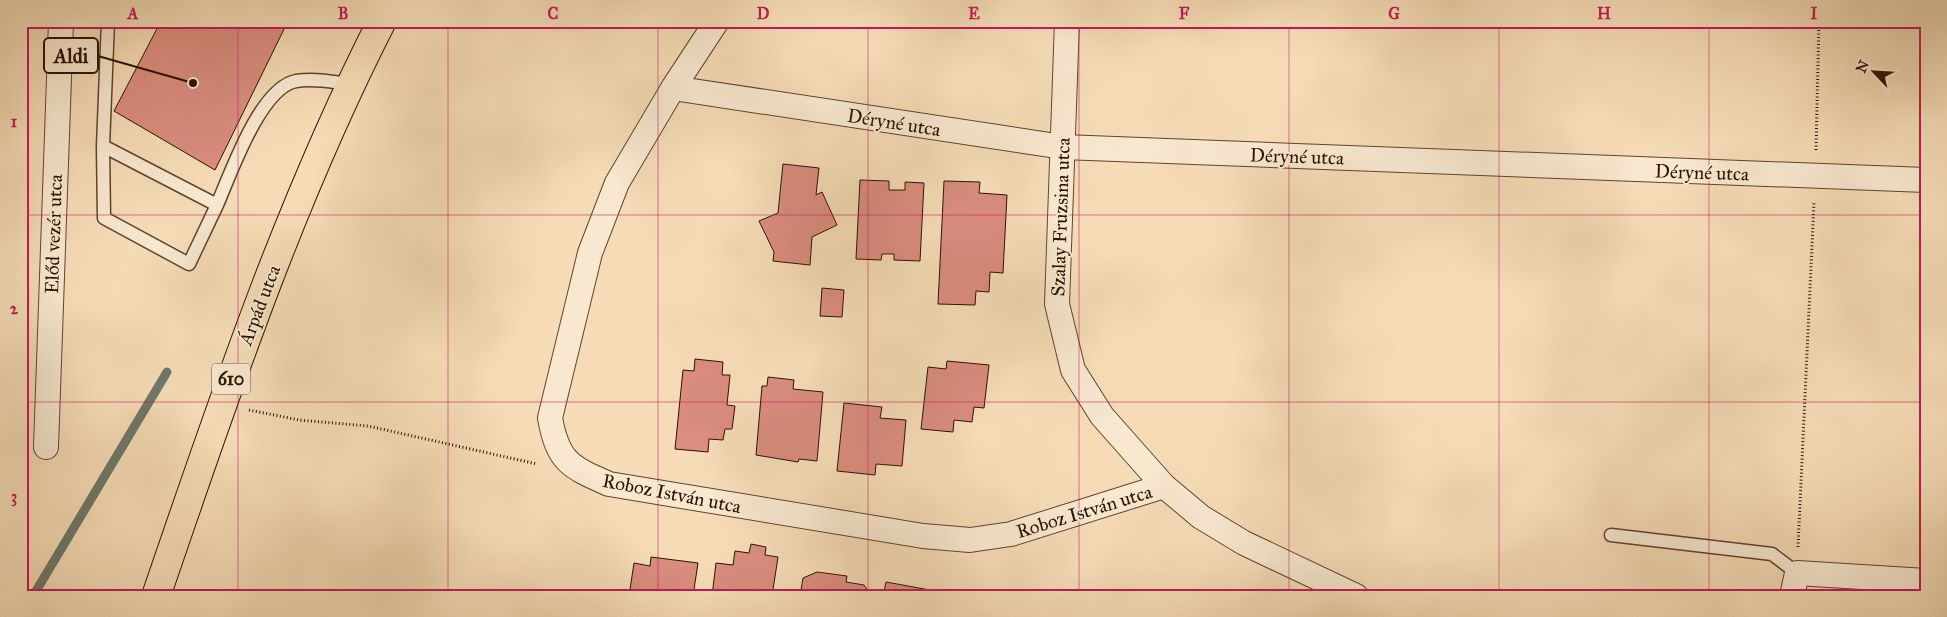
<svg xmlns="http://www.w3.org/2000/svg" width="1947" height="617" viewBox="0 0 1947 617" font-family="'IM FELL Great Primer',serif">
  <rect width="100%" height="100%" fill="#f5dcb7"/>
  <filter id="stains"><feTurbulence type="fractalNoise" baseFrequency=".004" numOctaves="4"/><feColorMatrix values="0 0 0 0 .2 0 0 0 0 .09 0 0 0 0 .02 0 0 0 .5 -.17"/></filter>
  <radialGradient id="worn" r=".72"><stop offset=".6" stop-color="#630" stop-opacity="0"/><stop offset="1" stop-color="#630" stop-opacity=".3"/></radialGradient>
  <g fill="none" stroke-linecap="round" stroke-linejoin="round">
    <path stroke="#6f7869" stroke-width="9" d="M33 596 167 372"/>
  </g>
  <path fill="#db8d80" stroke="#2c1200" d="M161 21H288L215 170 114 111Z
    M783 164 819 168 816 195 822 192 837 225 812 237 810 265 773 261 774 252 759 221 778 213Z
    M860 180 889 181V190H905V182L924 183 920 261 894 260V254H882L881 260 856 259Z
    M944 181 980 182 979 193 1007 195 1003 273 990 272 989 292 976 291 975 305 938 304Z
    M822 288 844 290 842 317 820 316Z
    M695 359 723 362 722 375H730L727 405 735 406 732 429H725L723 440 709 439 708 452 675 449 683 370 694 371Z
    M947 361 989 365 984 408 974 407 972 422 954 420 953 432 921 429 928 367 946 369Z
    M768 377 794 380 793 389 823 392 817 461 799 459 798 462 756 455 762 386H767Z
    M844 403 882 407 880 418 906 420 902 466 876 464 875 475 837 471Z
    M751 544 766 547 765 555 778 557 772 596H712L716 563 733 565 735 551 749 553Z
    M651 557 698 563 693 596H629L634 563 650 566Z
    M817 572 847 576 846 582 864 585 868 591 866 596H800L803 578Z
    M886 582 941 592V596H883Z"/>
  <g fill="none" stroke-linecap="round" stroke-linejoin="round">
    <g stroke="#5e442e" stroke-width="15">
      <path id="service" d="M108 21 103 146 217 205C231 173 260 88 296 81 314 78 332 82 350 84
        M103 146 104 218 189 264 217 205
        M1611 535 1772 554 1797 573"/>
    </g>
    <g stroke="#5e442e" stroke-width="26">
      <path id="minor" d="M717 21 673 88 617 183 590 253 550 418C558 462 570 467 609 484L923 536 970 540 1011 534 1164 486
        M1067 21 1057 304 1073 370 1102 416 1164 486 1201 517 1244 543 1356 596
        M673 88 1063 147 1926 180
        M46 447 61 21
        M1792 596 1797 573 1926 581"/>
    </g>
    <g stroke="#2c1200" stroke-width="30">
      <path id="primary" d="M156 596C223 401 288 205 382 21"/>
    </g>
    <path stroke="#2c1200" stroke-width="3" stroke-dasharray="1 2.5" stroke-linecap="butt" d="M1816 150 1819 21
      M249 410 299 420 368 426 537 464
      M1798 547 1814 202"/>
    <use href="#service" stroke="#f8e8d0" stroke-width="12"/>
    <use href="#minor" stroke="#f8e8d0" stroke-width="24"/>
    <use href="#primary" stroke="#f5dcb7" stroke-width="28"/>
  </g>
  <path fill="none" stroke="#c2185b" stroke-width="1" stroke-opacity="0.55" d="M238 21V596M448 21V596M658 21V596M868 21V596M1079 21V596M1289 21V596M1499 21V596M1709 21V596M21 215H1926M21 402H1926"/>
  <g text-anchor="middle" stroke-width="4" stroke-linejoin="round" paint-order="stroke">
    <rect fill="#f8e8d0" stroke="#69523e" stroke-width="1" x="212" y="363.5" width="38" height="31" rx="4"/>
    <g font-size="18" font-weight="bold" fill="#2c1200">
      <text x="231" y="385">610</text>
    </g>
    <g font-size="19" fill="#2c1200" stroke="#f8e8d0">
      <text transform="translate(894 122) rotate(9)" y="7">Déryné utca</text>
      <text transform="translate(1297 156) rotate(2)" y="7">Déryné utca</text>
      <text transform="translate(1702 172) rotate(2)" y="7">Déryné utca</text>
      <text transform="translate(1060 217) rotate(-88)" y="7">Szalay Fruzsina utca</text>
      <text transform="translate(53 234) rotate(-88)" y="7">Előd vezér utca</text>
      <text transform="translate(259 305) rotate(-69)" y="7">Árpád utca</text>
      <text transform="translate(672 493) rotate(11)" y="7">Roboz István utca</text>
      <text transform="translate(1084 511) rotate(-17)" y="7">Roboz István utca</text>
    </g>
  </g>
  <path fill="none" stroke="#2c1200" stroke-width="2" d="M193 83L98 56"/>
  <circle fill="#2c1200" stroke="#f8e8d0" stroke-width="2" cx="193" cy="83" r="5"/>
  <rect fill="#f8e8d0" stroke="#2c1200" stroke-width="2" x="44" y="38" width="54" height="35" rx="5"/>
  <g font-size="20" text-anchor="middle" font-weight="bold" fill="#2c1200">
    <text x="71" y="63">Aldi</text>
  </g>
  <rect width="1947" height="617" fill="none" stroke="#f5dcb7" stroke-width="55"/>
  <g transform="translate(1874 72) rotate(295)" stroke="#f8e8d0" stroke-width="4" paint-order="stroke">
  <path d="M0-4L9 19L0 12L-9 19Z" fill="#2c1200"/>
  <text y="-8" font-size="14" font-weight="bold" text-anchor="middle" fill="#2c1200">N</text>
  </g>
  <rect x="28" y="28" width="1892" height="562" fill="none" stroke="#c2185b" stroke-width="2"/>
  <g font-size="16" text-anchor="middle" font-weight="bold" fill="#c2185b">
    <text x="133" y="19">A</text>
    <text x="343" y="19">B</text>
    <text x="553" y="19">C</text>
    <text x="763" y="19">D</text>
    <text x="974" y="19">E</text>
    <text x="1184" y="19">F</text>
    <text x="1394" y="19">G</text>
    <text x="1604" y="19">H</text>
    <text x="1814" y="19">I</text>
    <text x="14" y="127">1</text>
    <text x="14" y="314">2</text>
    <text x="14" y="502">3</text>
  </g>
  <rect width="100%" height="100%" filter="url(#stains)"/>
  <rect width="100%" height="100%" fill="url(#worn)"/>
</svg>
